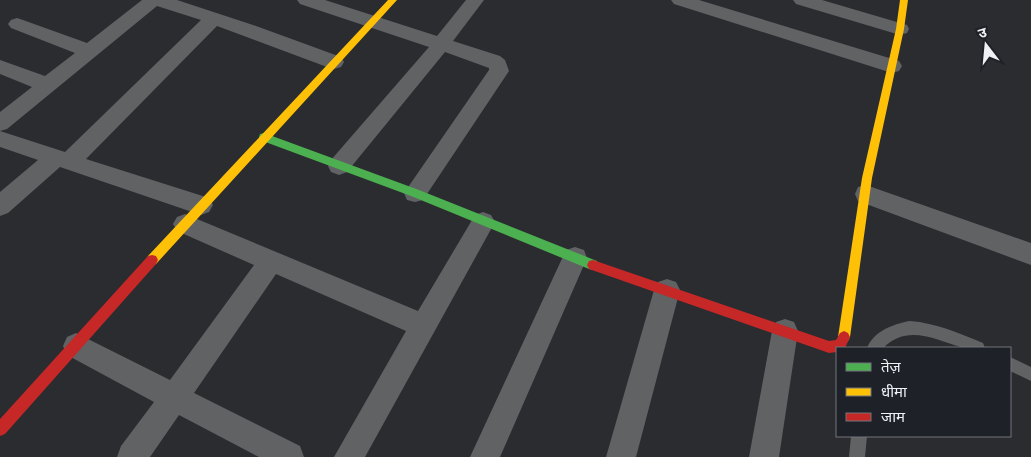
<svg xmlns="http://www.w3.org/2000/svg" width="1031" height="457" viewBox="0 0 1031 457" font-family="'Nunito Sans','Noto Sans Devanagari',sans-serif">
  <rect width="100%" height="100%" fill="#2a2c30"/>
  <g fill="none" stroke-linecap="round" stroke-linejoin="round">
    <path fill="#606264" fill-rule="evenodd" d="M910 321C936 323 959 333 983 343L985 348C978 348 968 350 961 347 934 339 907 324 883 348H867C874 331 893 324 910 321Z
      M1010 357 1031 367V381L1010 371Z
      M851 436H867L865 457H849Z"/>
    <path fill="#606264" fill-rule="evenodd" d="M142 0H177L253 25 341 57 344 62 341 67 334 69 327 67 217 26 86 159 209 198 213 205 209 212 201 215 60 167 8 213 0 216V192L38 160 0 147V112L32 87 0 74V60L45 76 75 53 11 28 8 24 11 20 17 18 23 20 87 43ZM157 6 201 20 65 152 0 131 7 129Z
      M297 0H325L437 36 466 0H484L453 41 500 56 505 60 509 71 423 200 415 202 407 200 404 193 489 70V68L445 52 347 172 339 175 331 172 328 166 331 160 429 47 300 4Z
      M671 0H699L899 61 902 66 899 71 892 73 674 4Z
      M793 0H822L907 25 909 29 907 33 900 35 796 4Z
      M866 185 1031 243V265L858 201 855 194 858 187Z
      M483 212 491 215 495 222 365 457H334L406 331 276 274 194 393 300 446 304 457H259L179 415 150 457H117L121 446 154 402 67 355 63 346 67 337 76 333 170 380 254 265 177 231 173 224 177 217 185 214 418 311 475 215Z
      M575 247 584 250 587 258 500 457H470L566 250Z
      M667 279 676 282 680 290 636 457H606L654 290 658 282Z
      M785 319 794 322 798 331 779 457H749L772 331 776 322Z"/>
    <path fill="#4caf50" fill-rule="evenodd" d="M264 133 419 190 597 261 599 265 597 269 593 270 589 269 411 196 260 140 259 137 260 134Z"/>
    <path fill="#ffc107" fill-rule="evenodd" d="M388 0H397L156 264 152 265 148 264 146 260 148 256Z
      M900 0H908L904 29 872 178 850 337 848 341 844 343 840 341 838 337 862 178 896 29Z"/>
    <path fill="#c62828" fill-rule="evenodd" d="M152 255 156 256 158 260 156 264 5 434 0 436V419L148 256Z
      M593 260 829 341 836 340 840 333 844 331 848 333 850 337 845 348H837V352L829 353 589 269 587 265 589 261Z"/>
  </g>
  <rect x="836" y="347" width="175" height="90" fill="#1f2128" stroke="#72747a"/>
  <rect x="846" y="363" width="25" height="8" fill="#4caf50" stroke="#72747a"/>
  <text x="881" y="372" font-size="15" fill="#eff1f5">तेज़</text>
  <rect x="846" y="388" width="25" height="8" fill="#ffc107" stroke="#72747a"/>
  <text x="881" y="397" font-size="15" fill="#eff1f5">धीमा</text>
  <rect x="846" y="413" width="25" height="8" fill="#c62828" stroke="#72747a"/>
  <text x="881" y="422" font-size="15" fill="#eff1f5">जाम</text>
  <g transform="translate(986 45) rotate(344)" stroke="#1f2128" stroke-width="4" paint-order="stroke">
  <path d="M0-4L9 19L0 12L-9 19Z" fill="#eff1f5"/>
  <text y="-8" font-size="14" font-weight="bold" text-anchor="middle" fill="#eff1f5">उ</text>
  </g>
</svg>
